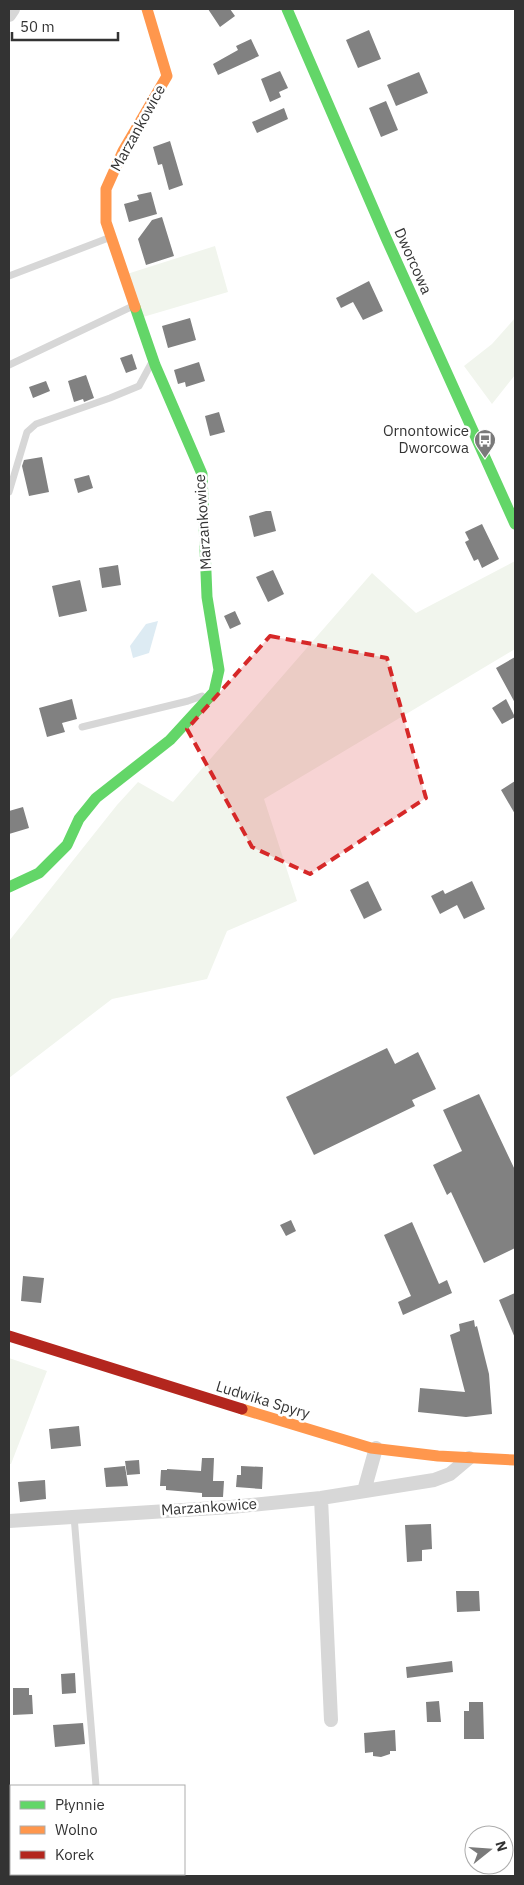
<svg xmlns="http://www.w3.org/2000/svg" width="524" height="1885" viewBox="0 0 524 1885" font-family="'IBM Plex Sans',sans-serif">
  <rect width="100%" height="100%" fill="#fff"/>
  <path fill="#f1f5ed" d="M215 246 228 292 143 317 127 274Z
    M515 318V375L492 404 464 366 492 344Z
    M515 561V649L264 799 297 901 227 931 207 979 112 999 9 1078V941L117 805 138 782 173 802 372 573 416 613Z
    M9 1358 47 1371 11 1464H9Z"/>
  <path fill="#ddebf3" d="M158 621 149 653 133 658 130 646 146 624Z"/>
  <path fill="#818181" d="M208 9H230L235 16 220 27Z
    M369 30 381 59 358 68 346 40Z
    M251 39 259 56 218 75 213 64 238 50 236 46Z
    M280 71 288 88 279 92 281 97 270 102 261 79Z
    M419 72 428 93 396 106 387 85Z
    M386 101 398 130 381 137 369 108Z
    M284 108 288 119 257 133 252 122Z
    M170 141 183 185 169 190 162 164 158 165 153 147Z
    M151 192 157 214 129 222 124 204 139 200 137 195Z
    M162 217 174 256 146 265 138 239 152 220Z
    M369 281 383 311 363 320 353 302 341 308 336 298Z
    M190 318 196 340 168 348 162 326Z
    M132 354 137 369 126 373 120 358Z
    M199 362 205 381 186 387 185 382 178 384 174 370Z
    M86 375 94 398 84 402 83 399 74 402 68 381Z
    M46 381 50 391 33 398 29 387Z
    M219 412 225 432 210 436 205 416Z
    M42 457 49 492 29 496 22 466 24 460Z
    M89 475 93 488 78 493 74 479Z
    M266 511H271L276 531 254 537 249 516Z
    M482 524 499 559 482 568 478 559 474 561 465 542 469 540 465 532Z
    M118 565 121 585 102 588 99 568Z
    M273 570 284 594 268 602 256 577Z
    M80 580 87 611 59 617 52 586Z
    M235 611 241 624 230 629 224 616Z
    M515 657V703L496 668Z
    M72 699 77 719 62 723 65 732 47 737 39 708Z
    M506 699 515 717 502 724 492 708Z
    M515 781V814L501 790Z
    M23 807 29 828 9 834V811Z
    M368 881 382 910 364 919 350 890Z
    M472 881 485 909 464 919 457 905 440 914 431 896 443 890 445 894Z
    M387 1048 395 1064 418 1052 436 1089 412 1100 415 1106 314 1155 286 1097Z
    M479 1094 515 1170V1248L484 1263 451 1192 447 1195 433 1165 462 1151 443 1110Z
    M291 1220 296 1231 286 1236 280 1225Z
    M412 1222 439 1284 447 1280 452 1293 403 1315 398 1302 411 1296 384 1235Z
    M23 1276 44 1278 41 1303 21 1301Z
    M515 1293V1338L499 1300Z
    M474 1320 475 1327 477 1326 489 1374 492 1414 466 1417 418 1412 420 1388 465 1392 450 1335 460 1331 459 1324Z
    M79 1426 81 1446 51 1449 49 1429Z
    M202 1458H214L213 1481H224L223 1497H202V1493L166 1490V1486H160L161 1470H167V1469L201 1471Z
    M139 1460 140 1474 127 1475 125 1461Z
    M125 1466 128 1486 106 1487 104 1468Z
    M241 1466 263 1467 262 1489 236 1487 237 1475H241Z
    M45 1480 46 1499 20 1502 18 1482Z
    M431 1524 432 1549 422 1550V1561L407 1562 405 1525Z
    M456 1591H479L480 1611 457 1612Z
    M452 1661 453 1672 407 1678 406 1667Z
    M75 1673 76 1693 62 1694 61 1674Z
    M13 1688H29V1695H32L33 1714 13 1715Z
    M439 1701 441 1722H427L426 1702Z
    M469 1702H483L484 1739H464V1711H469Z
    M83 1723 85 1744 55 1747 53 1725Z
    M395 1730 396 1751H390V1754L381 1757 373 1756V1752L365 1753 364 1733Z"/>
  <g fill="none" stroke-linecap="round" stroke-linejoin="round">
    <path stroke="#d7d7d7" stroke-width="7" d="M9 276 111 237
      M9 365 133 306
      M9 492 27 432 36 424 110 398 139 386 152 362
      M82 727 188 701 202 696
      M74 1516 96 1786
      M103 1874V1876"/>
    <path stroke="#d7d7d7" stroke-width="14" d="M9 15 13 9
      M364 1491 376 1448
      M321 1498 331 1720
      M9 1521 231 1507 321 1498 434 1480 450 1474 469 1458"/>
    <path stroke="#63d668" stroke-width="11" d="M287 9 386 238 515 524
      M9 887 39 873 67 845 79 819 96 798 170 740 214 692 219 670 207 597 202 474 155 365 135 307"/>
    <path stroke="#ff974d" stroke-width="11" d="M135 307 106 222V189L123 151 167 76 147 9
      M242 1409 371 1448 438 1456 515 1460"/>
    <path stroke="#b3261e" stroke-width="11" d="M9 1336 242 1409"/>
  </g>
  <path fill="#d62828" fill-opacity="0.2" stroke="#d62828" stroke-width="4" stroke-dasharray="10 6" stroke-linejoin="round" d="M270 636 387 658 426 798 310 874 252 847 187 729Z"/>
  <defs>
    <g id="bus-pin" transform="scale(1.125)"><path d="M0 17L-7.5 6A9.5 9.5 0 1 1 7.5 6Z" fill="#7a7a7a" stroke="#fff"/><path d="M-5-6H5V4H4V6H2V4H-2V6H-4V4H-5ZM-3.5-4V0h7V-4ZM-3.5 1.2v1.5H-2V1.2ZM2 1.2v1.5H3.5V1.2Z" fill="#fff"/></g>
  </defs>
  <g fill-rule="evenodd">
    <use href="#bus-pin" x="485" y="440"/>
  </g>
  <g text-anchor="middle" stroke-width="5" stroke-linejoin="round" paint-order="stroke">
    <g font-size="15" fill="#333" stroke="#fff">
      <text transform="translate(138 128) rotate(-61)" y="5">Marzankowice</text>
      <text transform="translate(413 261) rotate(66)" y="5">Dworcowa</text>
      <text transform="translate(203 522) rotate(-94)" y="5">Marzankowice</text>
      <text transform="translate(263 1400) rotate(17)" y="5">Ludwika Spyry</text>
      <text transform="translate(209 1507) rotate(-4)" y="5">Marzankowice</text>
    </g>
    <g font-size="15" fill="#333" stroke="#fff" text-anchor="end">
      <text x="469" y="436">Ornontowice<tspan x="469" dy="17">Dworcowa</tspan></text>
    </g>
  </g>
  <rect width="524" height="1885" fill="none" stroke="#333333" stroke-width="20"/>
  <rect x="10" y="1785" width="175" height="90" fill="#ffffff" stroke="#adadad"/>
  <rect x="20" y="1801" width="25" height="8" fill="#63d668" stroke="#adadad"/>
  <text x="55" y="1810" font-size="15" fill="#333333">Płynnie</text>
  <rect x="20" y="1826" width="25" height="8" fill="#ff974d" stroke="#adadad"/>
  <text x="55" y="1835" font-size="15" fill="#333333">Wolno</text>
  <rect x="20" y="1851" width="25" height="8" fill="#b3261e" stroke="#adadad"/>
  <text x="55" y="1860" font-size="15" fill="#333333">Korek</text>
  <g transform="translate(489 1850) rotate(73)"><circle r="24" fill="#ffffff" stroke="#adadad"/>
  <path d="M0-4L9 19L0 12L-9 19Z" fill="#7a7a7a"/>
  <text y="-8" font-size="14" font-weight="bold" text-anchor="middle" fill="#333333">N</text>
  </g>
  <path d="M12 32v8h106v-8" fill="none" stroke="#333333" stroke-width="2.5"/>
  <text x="20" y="32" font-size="15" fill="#333333" stroke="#ffffff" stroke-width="4" paint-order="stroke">50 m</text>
</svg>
